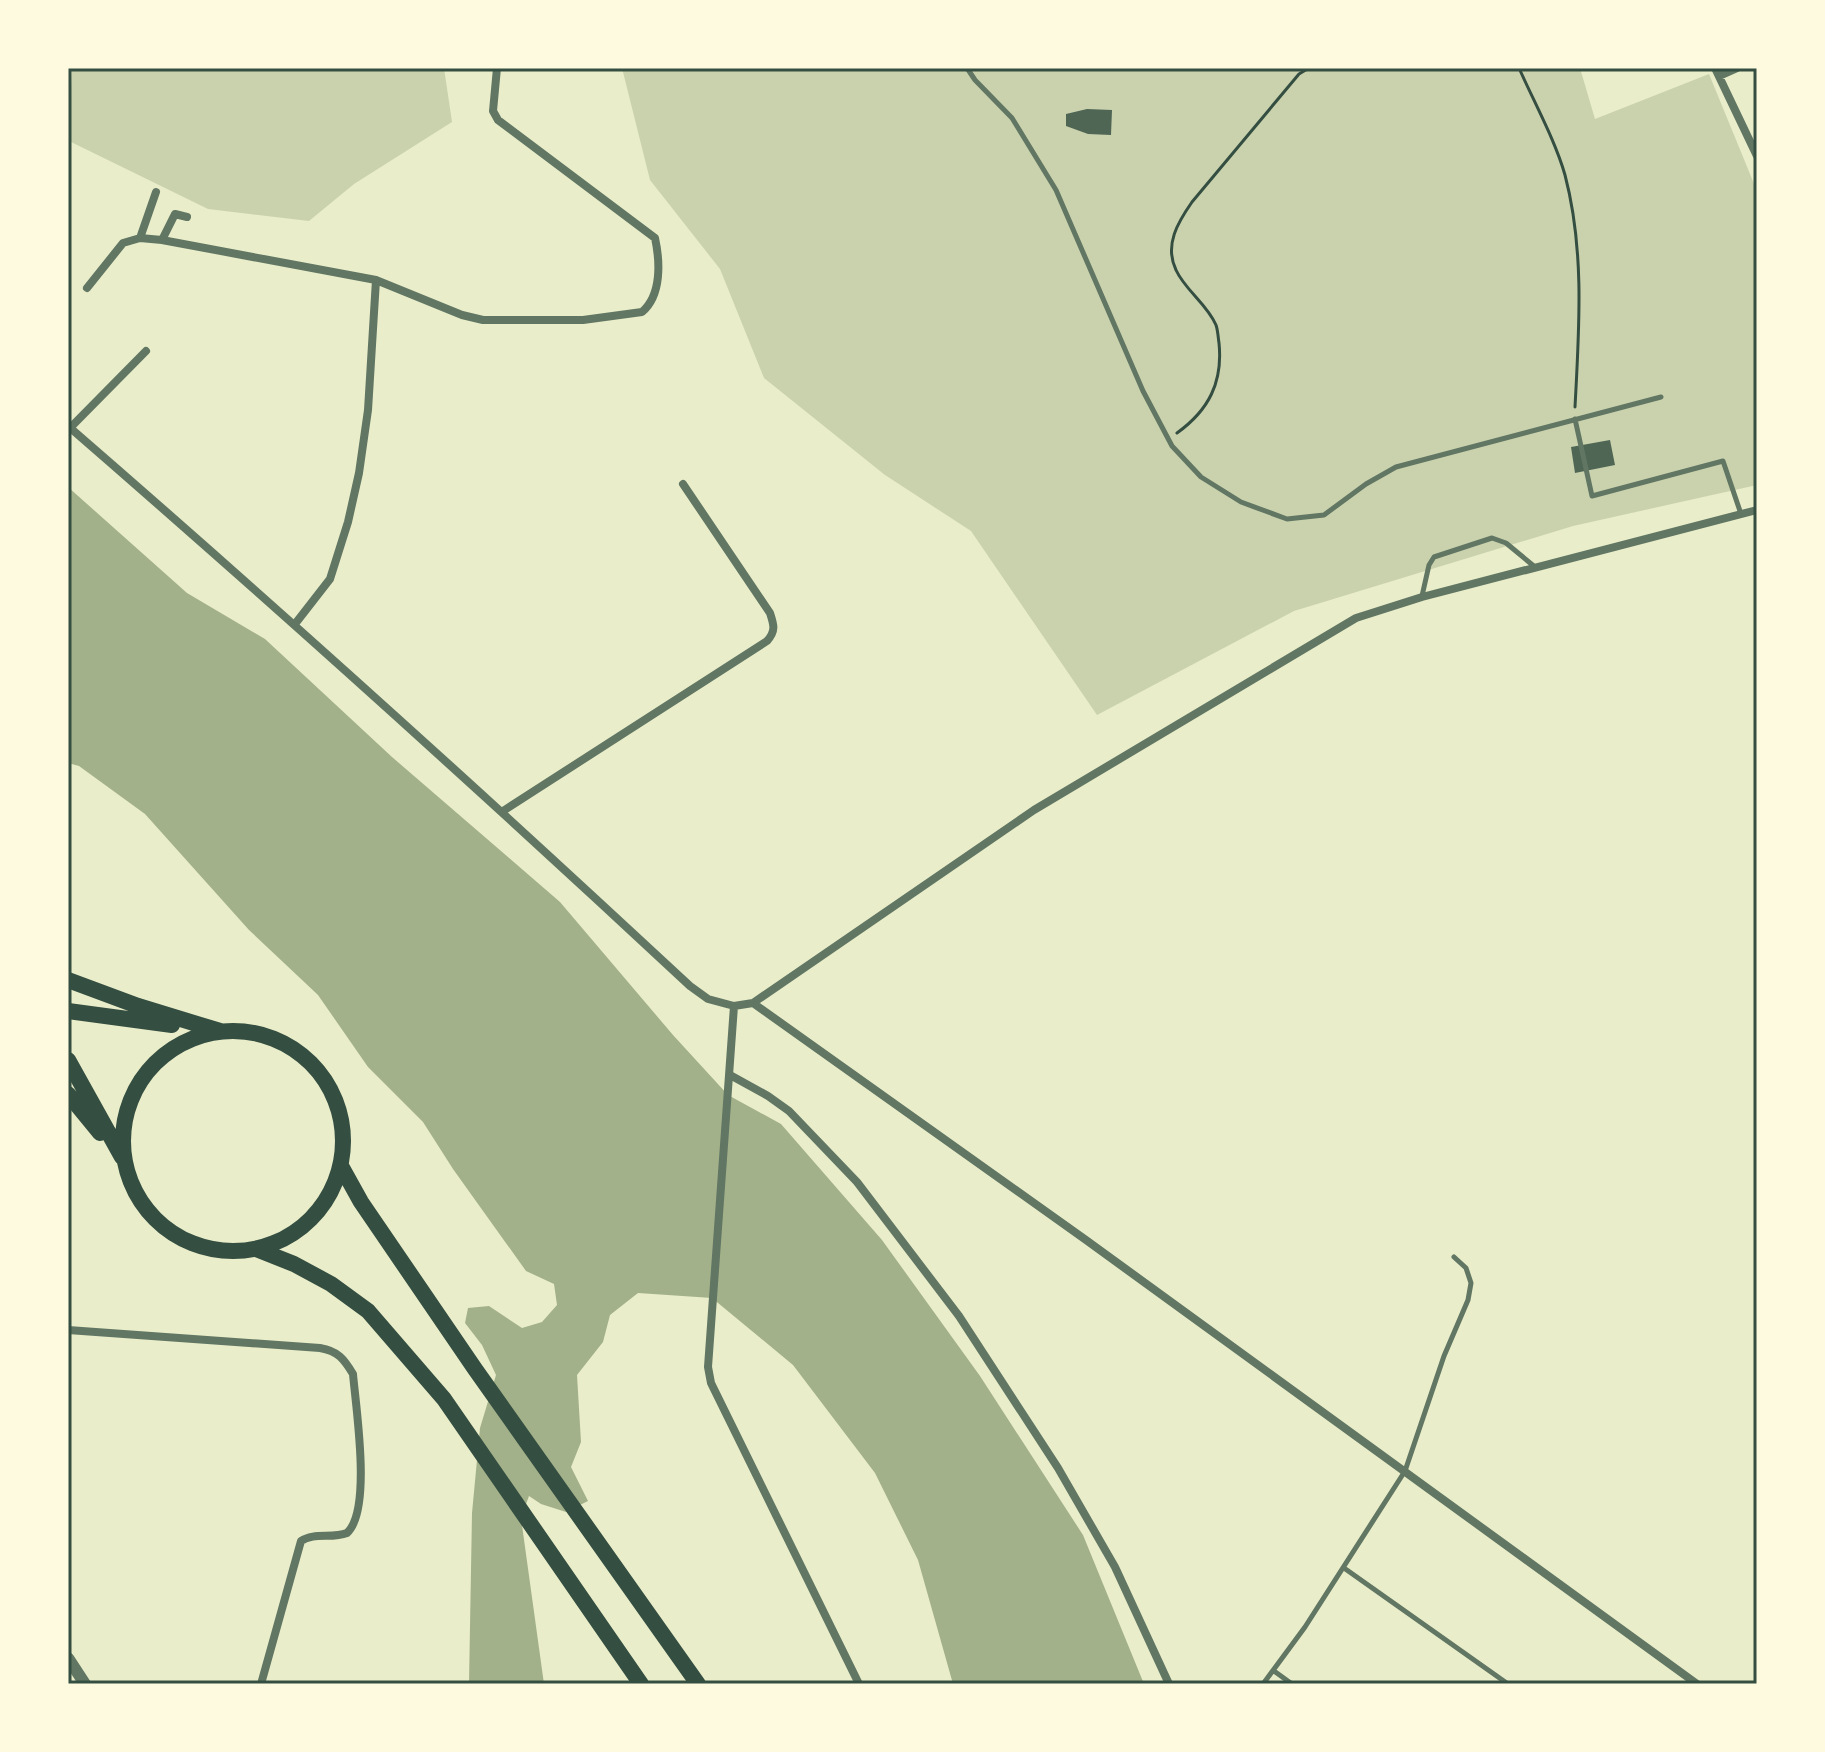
<svg xmlns="http://www.w3.org/2000/svg" width="1825" height="1752" viewBox="0 0 1825 1752" font-family="'Exo 2',sans-serif">
  <rect width="100%" height="100%" fill="#e9edc9"/>
  <path fill="#cad2ad" d="M72 68H444L452 122 354 184 309 221 208 209 69 141Z
    M622 68H1580L1595 119 1709 74 1757 191V485L1573 526 1294 611 1097 715 971 531 885 475 764 378 720 269 650 180Z"/>
  <path fill="#a3b18a" d="M68 487 187 593 265 639 392 757 560 902 673 1035 728 1095 781 1124 882 1240 980 1376 1083 1535 1144 1684H953L918 1560 875 1473 793 1365 712 1298 638 1293 610 1315 603 1342 577 1375 581 1442 571 1467 588 1501 566 1512 541 1504 529 1496 521 1518 544 1684H469L472 1513 480 1428 496 1375 482 1345 465 1323 468 1308 489 1306 522 1328 542 1322 557 1305 554 1284 526 1271 453 1169 423 1122 368 1067 318 995 249 930 145 814 79 766 68 763Z"/>
  <path fill="#4f6655" d="M1087 109 1112 110 1111 135 1088 134 1066 126V114Z
    M1610 440 1615 465 1575 473 1571 447Z"/>
  <g fill="none" stroke-linecap="round" stroke-linejoin="round">
    <path stroke="#344e41" stroke-width="3" d="M1519 68C1534 102 1555 140 1565 175 1585 251 1579 330 1575 407
      M1177 433C1209 410 1223 382 1219 343 1218 337 1218 331 1216 325 1207 304 1185 290 1176 270 1164 245 1178 222 1192 202L1299 74 1309 68"/>
    <path stroke="#617663" stroke-width="5" d="M967 68 975 80 1012 118 1056 190 1143 391 1172 446 1201 477 1241 502 1287 519 1324 515 1366 484 1396 467 1661 397
      M1575 419 1592 496 1723 461 1741 514
      M1422 596 1429 565 1434 557 1492 538 1506 543 1535 567
      M1344 1568 1508 1684
      M1274 1671 1292 1684
      M1263 1684 1305 1627 1405 1471 1444 1356 1468 1300 1471 1283 1466 1268 1454 1257"/>
    <path stroke="#617663" stroke-width="8" d="M1715 68 1757 156
      M1719 76 1737 68
      M140 238 156 192
      M162 240 175 214 187 217
      M87 288 123 243 140 238 162 240 376 280 462 315 483 320H583L642 312C662 295 660 261 655 238L498 120 493 111 497 68
      M68 426C279 609 486 796 690 986L708 999 734 1006 708 1367 711 1383 859 1684
      M70 428 146 351
      M295 624 330 579 348 522 359 473 368 410 376 280
      M503 811 767 641C776 631 774 625 770 613L683 484
      M753 1003 1086 1240 1697 1684
      M734 1006 753 1003 1034 810 1356 618 1422 597 1757 510
      M730 1075 768 1096 789 1111 857 1182 959 1316 1058 1468 1115 1567 1169 1684
      M68 1330 320 1348C338 1351 344 1359 353 1374 356 1409 372 1510 347 1533 332 1539 314 1532 301 1541L261 1684"/>
    <path stroke="#617663" stroke-width="12" d="M68 1658 85 1684"/>
    <path stroke="#344e41" stroke-width="16" d="M68 980 138 1006 220 1031
      M68 1011 172 1025
      M123 1141a110 110 0 1 1 220 0a110 110 0 1 1-220 0Z
      M68 1060 122 1157
      M68 1094 100 1133
      M341 1166 361 1202 475 1369 698 1684
      M256 1249 294 1264 331 1284 368 1311 444 1399 641 1684"/>
  </g>
  <rect width="1825" height="1752" fill="none" stroke="#fefae0" stroke-width="140"/>
  <rect x="70" y="70" width="1685" height="1612" fill="none" stroke="#344e41" stroke-width="3"/>
</svg>
